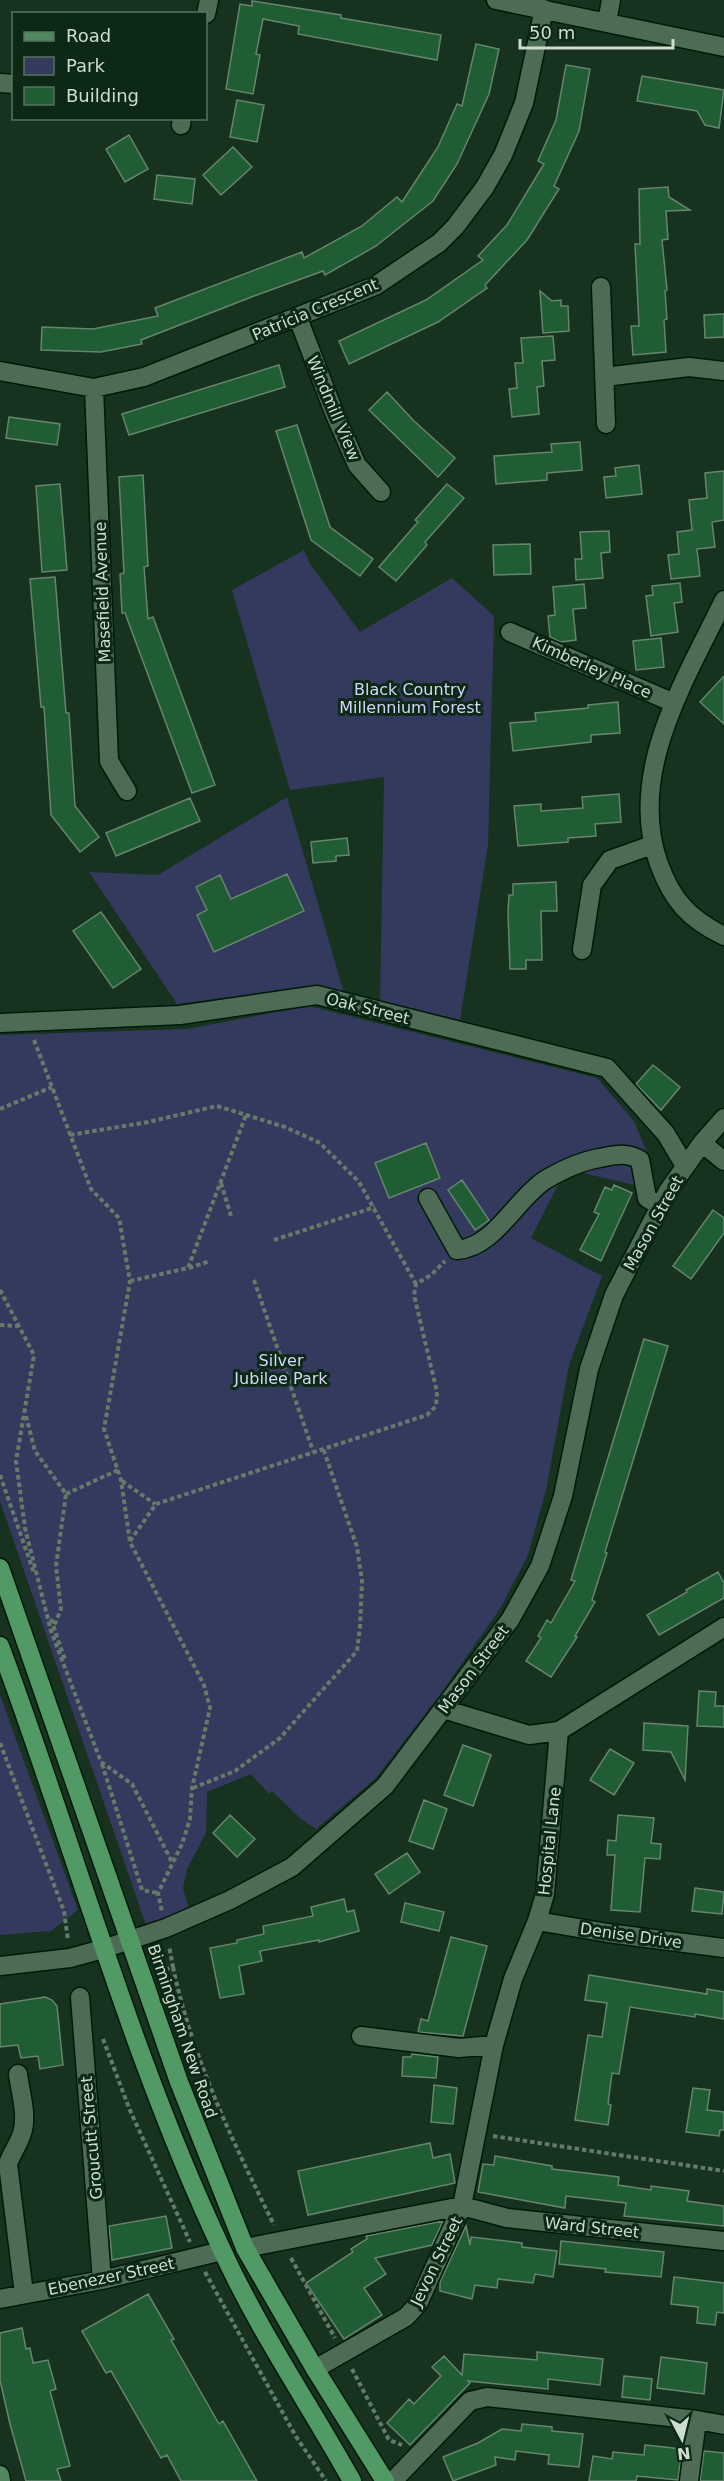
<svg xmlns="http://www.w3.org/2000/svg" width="724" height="2481" viewBox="0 0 724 2481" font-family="'DejaVu Sans',sans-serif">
  <rect width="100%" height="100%" fill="#17331f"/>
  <path fill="#34395e" d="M304 550 310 564 360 632 452 578 494 616 488 845 460 1020 380 1001 384 777 290 790 232 590Z
    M287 797 344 993 310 986 177 1004 89 872 158 875Z
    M309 1006 597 1078 634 1121 647 1153 643 1187 566 1169 531 1238 602 1276 569 1365 546 1490 528 1555 500 1609 439 1696 375 1779 316 1829 301 1819 272 1791 269 1794 251 1774 207 1792 206 1833 187 1869 183 1888 190 1912 146 1925 0 1501V1035L187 1029Z
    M0 1695 78 1910 51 1931 0 1935Z"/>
  <path fill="#205c34" stroke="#66856d" stroke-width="1.5" d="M252 1 341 15V18L441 35 437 60 298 34 299 26 263 19 256 54 260 55 253 94 226 89 240 4 252 6Z
    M476 44 499 49 489 94 457 164 433 201 376 246 325 275 323 271 254 296 141 340 142 344 101 352 41 350 42 327 93 329 158 316 155 308 302 252 304 258 362 226 397 197 402 202 438 147 457 104 462 106Z
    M566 65 590 69 579 131 554 186 559 189 527 240 485 285 487 288 438 322 349 364 339 341 426 300 483 260 478 256 507 225 544 164 538 161 556 120Z
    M642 76 724 90 719 128 705 125 697 111 637 101Z
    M237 100 264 105 257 142 230 137Z
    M129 135 148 169 125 182 106 149Z
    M233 147 252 167 221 195 203 175Z
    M157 175 195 179 192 204 154 199Z
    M668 187 669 197 690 210 666 211 668 239 662 240 667 290 665 291 667 319 664 320 666 352 633 355 631 326H639L635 244H640L639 189Z
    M540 291 552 301 561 300V306H568L569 331 543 333Z
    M724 314V337L705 338 704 315Z
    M553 336 555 360 542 361 544 386 537 387 539 414 512 417 509 389 517 388 515 363H523L521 338Z
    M279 365 285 387 129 435 122 414Z
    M387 392 414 421 455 458 438 477 369 410Z
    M9 417 60 424 57 445 6 438Z
    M297 425 330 527 373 559 360 576 311 540 276 431Z
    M580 442 582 470 547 473V480L496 484 494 456 552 452 551 444Z
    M639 465 642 494 606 498 604 477 616 476 615 468Z
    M724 471V520L712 522 715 547 697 549 700 576 671 579 668 555 679 554 677 532 692 530 689 500 707 498 705 473Z
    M143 475 148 566 144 567 148 619 153 617 215 785 192 793 125 613H122L120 574 124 573 119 477Z
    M60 484 67 570 42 572 36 486Z
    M447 484 464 498 425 542 427 545 396 581 379 567 418 522 415 520Z
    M609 531 610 552 601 553 603 578 576 580 575 559H582L580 532Z
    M530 544 531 574 494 575 493 545Z
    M55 577 66 713H69L75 806 99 837 80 852 51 815 44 707H41L30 579Z
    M680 583 682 602 674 603 678 632 651 636 646 596 653 595 652 586Z
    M584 584 586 608 573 609 576 640 560 642 550 637 548 616 555 615 553 587Z
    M661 638 664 667 636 670 633 641Z
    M724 676V724L700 702Z
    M618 702 620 733 591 735V742L513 751 510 723 536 721 535 713 588 708V705Z
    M619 794 621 822 595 824 596 836 568 838V842L518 846 514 806 541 804V811L583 808 582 797Z
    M190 798 200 821 116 856 106 833Z
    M347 838 349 855 336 856V861L313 863 311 842Z
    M287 874 304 911 214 952 197 915 207 910 196 887 220 875 231 899Z
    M556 882 557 911H541L542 960H526V969H510L508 912 509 895H513V884Z
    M101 912 141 969 113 988 73 931Z
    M653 1065 680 1087 661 1110 636 1084Z
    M426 1143 440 1178 389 1198 375 1163Z
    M462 1180 489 1220 475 1230 448 1190Z
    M614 1185 632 1193 601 1261 580 1250 599 1214 594 1212 605 1187 612 1190Z
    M713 1210 724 1218V1233L691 1279 673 1266Z
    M644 1339 668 1346 605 1552 607 1553 592 1600 595 1602 575 1636 577 1637 551 1677 526 1661 541 1638 538 1636 547 1620 551 1623 575 1581 571 1580Z
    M718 1572 724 1583V1598L659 1635 647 1615 687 1592 686 1590Z
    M699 1691 716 1692 715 1706H724V1727L697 1726Z
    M644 1723 688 1726 685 1780 671 1752 643 1750Z
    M463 1745 491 1755 473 1806 444 1795Z
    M610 1749 634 1763 614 1795 590 1780Z
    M424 1800 447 1809 433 1849 409 1841Z
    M230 1815 255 1839 237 1857 213 1833Z
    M618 1815 654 1818 651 1843 661 1844 660 1859 645 1858 640 1912 611 1910 615 1855H607L608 1840 616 1841Z
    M407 1853 420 1872 389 1894 375 1874Z
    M695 1888 724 1892 722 1914 692 1911Z
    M344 1899 347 1912 354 1910 359 1931 319 1942V1940L260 1951 262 1961 239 1966 244 1994 220 1998 210 1948 237 1943V1940L264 1934 263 1926 313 1916 311 1907Z
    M405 1903 444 1912 439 1931 401 1922Z
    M451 1937 487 1946 463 2036 418 2032 421 2019 428 2021Z
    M589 1975 707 1994V1989L724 1992V2019L695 2014V2017L630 2007 619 2074 612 2073 608 2104 611 2105 608 2125 575 2120 588 2035 602 2037 607 2003 585 2000Z
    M45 1997 52 2000 57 2006 63 2065 40 2069 38 2056 21 2058 18 2045 0 2047V2004Z
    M412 2054 438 2057 436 2078 402 2076 403 2057H411Z
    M434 2085 457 2088 453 2124 431 2122Z
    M693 2088 710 2090 707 2110 724 2112V2130H720L719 2136 686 2132Z
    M430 2143 433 2158 450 2154 455 2183 308 2215 298 2171Z
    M495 2156 552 2166V2169L619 2177 618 2185 651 2190V2186L689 2191 687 2201 724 2206V2226L624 2216 626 2203 566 2196 565 2208 478 2192 483 2164 494 2165Z
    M166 2216 172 2248 112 2260 109 2226Z
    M443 2221 432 2245 375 2258 386 2274 364 2288 382 2315 344 2339 306 2283 353 2252 351 2249 367 2239 366 2236Z
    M466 2226 470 2245 471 2237 522 2243V2247L557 2251 553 2277 535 2274 533 2283 498 2279 497 2288 475 2285 472 2299 440 2291V2282Z
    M561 2241 664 2252 661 2277 605 2272 606 2269 559 2264Z
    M674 2277 724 2283V2313L717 2312 715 2325 697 2323 698 2307 671 2304Z
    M148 2294 174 2339 171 2340 219 2424 223 2421 257 2481H181L167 2455 161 2458 111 2371 106 2373 82 2331Z
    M22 2328 26 2349 30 2348 33 2363 48 2360 56 2389 50 2391 70 2466 57 2469 61 2481H26L10 2424 0 2380V2333Z
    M537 2352 603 2359 600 2385 548 2379V2389L468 2381 470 2383 410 2445 387 2423 409 2399 414 2404 441 2376 432 2367 444 2356 462 2375 464 2354 537 2360Z
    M661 2357 707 2363 704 2394 657 2388Z
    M624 2376 652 2379 650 2400 622 2397Z
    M522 2424 552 2427V2431L583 2434 579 2467 548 2464 549 2455 516 2451 515 2460 495 2457 496 2465 453 2481 443 2457 478 2443 502 2429 521 2431Z
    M645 2445 682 2449 678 2480 637 2476 636 2481H589L593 2456 612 2459 613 2452 644 2455Z
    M704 2451 724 2453V2481H700Z"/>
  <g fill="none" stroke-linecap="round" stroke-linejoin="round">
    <g stroke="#001a08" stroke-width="21">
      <path id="minor" d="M496 0 724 47
        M206 14 209 0
        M607 22 611 0
        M0 83 14 84
        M181 125 182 118
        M601 287 606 424
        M298 318 335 415 357 465 381 492
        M0 371 94 388 144 377 375 286 439 243 455 227 485 187 503 155 524 103 544 9
        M604 377 689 367 724 371
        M94 388 109 761 127 791
        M724 600C686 679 626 773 659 864 672 900 689 919 724 936
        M510 632 674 703
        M582 950 592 885 610 860 652 845
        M0 1023 180 1015 317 995 607 1068 666 1134 685 1166
        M702 1143 724 1161
        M428 1198 457 1250C495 1247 515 1200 545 1180 562 1170 581 1161 600 1158 615 1155 627 1152 640 1160L647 1198 660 1206
        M443 1709 529 1735 559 1731
        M537 1921 608 1933 724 1948
        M0 1966 70 1958 103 1949 166 1928 230 1900 292 1867 385 1786 510 1620 540 1566 563 1496 589 1369 614 1295 668 1191 702 1143 724 1118
        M80 1997 102 2280
        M361 2036 459 2048 494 2045
        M18 2074C20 2091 28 2116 22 2133 19 2144 12 2152 8 2164L24 2294
        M245 2248 462 2206 507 2218 724 2241
        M0 2299 102 2280 222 2251
        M315 2369 406 2317 418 2304 462 2206 494 2045 513 1979 537 1921 545 1894 559 1731 724 1627
        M393 2481 470 2401 487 2397 697 2420 724 2425
        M689 2481 697 2420"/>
    </g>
    <g stroke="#001a08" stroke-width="21">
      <path id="major" d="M0 2475 1 2481"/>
    </g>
    <g stroke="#001a08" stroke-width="21">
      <path id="highway" d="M0 1568 179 2082 245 2248 315 2369 385 2481
        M0 1646C75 1847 130 2055 222 2250 259 2331 309 2404 352 2481"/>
    </g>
    <path stroke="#647b6a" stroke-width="4" stroke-dasharray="4.5 3" stroke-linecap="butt" d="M34 1040 91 1189 119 1218 130 1281 104 1429 121 1480 130 1542 204 1685 210 1708 192 1788 190 1819 182 1844 158 1893 162 1912
      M0 1109 52 1087
      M70 1135 148 1122 217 1106 285 1127 320 1143 359 1182 416 1284
      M221 1183 231 1216
      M274 1240 375 1207
      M189 1268 210 1261
      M254 1280 313 1451
      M130 1281 188 1268 246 1115
      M0 1290 34 1355 16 1461 25 1528 51 1631 101 1762 132 1784 172 1862
      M0 1325 19 1326
      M26 1416 35 1451 66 1494 56 1566 61 1609 54 1626
      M0 1475 34 1573
      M122 1481 155 1504
      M66 1494 118 1470
      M130 1541 156 1504 427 1415 436 1406 437 1392 414 1295 416 1284 431 1275 445 1261
      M51 1619 65 1660
      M0 1743 64 1911 68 1940
      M102 1764 142 1890 158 1893
      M193 1788 235 1771 280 1738 357 1651 360 1627 362 1581 357 1547 323 1448
      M173 1967C192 2058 233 2142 274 2225
      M158 1972 173 1967 169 1946
      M103 2039 129 2108 190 2242
      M493 2136 724 2171
      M291 2258 335 2338
      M205 2272 295 2435 326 2481
      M352 2369 389 2440 402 2445"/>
    <use href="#minor" stroke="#4e6c55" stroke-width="18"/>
    <use href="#major" stroke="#50885f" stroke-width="18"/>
    <use href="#highway" stroke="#519a66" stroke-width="18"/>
  </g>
  <g text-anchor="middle" stroke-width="6" stroke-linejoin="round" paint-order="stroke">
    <g font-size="16" fill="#cdddd0" stroke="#0d2916">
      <text transform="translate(315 309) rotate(-23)" y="6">Patricia Crescent</text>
      <text transform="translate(334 408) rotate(67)" y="6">Windmill View</text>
      <text transform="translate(102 592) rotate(-92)" y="6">Masefield Avenue</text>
      <text transform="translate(592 667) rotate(24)" y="6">Kimberley Place</text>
      <text transform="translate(368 1008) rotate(14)" y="6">Oak Street</text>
      <text transform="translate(653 1223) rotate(-61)" y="6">Mason Street</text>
      <text transform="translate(473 1669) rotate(-53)" y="6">Mason Street</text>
      <text transform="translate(549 1841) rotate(-84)" y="6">Hospital Lane</text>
      <text transform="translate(631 1935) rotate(8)" y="6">Denise Drive</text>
      <text transform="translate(183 2031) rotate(71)" y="6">Birmingham New Road</text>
      <text transform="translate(91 2138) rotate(-95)" y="6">Groucutt Street</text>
      <text transform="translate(592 2227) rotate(6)" y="6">Ward Street</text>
      <text transform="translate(436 2261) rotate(-64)" y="6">Jevon Street</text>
      <text transform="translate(111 2276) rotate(-12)" y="6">Ebenezer Street</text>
    </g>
    <g font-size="16" fill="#d1d7fa" stroke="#0d2916">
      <text x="410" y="695">Black Country<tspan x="410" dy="18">Millennium Forest</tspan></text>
      <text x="281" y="1366">Silver<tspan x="281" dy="18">Jubilee Park</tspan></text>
    </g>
  </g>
  <rect x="12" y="12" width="195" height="108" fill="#0d2916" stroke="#5a7160" stroke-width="1.5"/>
  <rect x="24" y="32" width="30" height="9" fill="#50885f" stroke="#5a7160" stroke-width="1.5"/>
  <text x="66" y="42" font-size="18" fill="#cdddd0">Road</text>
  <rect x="24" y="57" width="30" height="18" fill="#34395e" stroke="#5a7160" stroke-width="1.5"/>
  <text x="66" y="72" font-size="18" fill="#cdddd0">Park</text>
  <rect x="24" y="87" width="30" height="18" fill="#205c34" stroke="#5a7160" stroke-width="1.5"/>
  <text x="66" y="102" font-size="18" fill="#cdddd0">Building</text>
  <g transform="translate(682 2439) rotate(173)" stroke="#0d2916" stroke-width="4.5" paint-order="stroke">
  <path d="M0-4.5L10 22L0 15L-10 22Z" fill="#cdddd0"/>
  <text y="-9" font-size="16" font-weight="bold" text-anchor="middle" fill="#cdddd0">N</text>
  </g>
  <path d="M520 39v9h153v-9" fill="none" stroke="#cdddd0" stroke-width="3"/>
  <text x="529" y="39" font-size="18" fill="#cdddd0" stroke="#0d2916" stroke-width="4.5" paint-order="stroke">50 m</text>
</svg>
